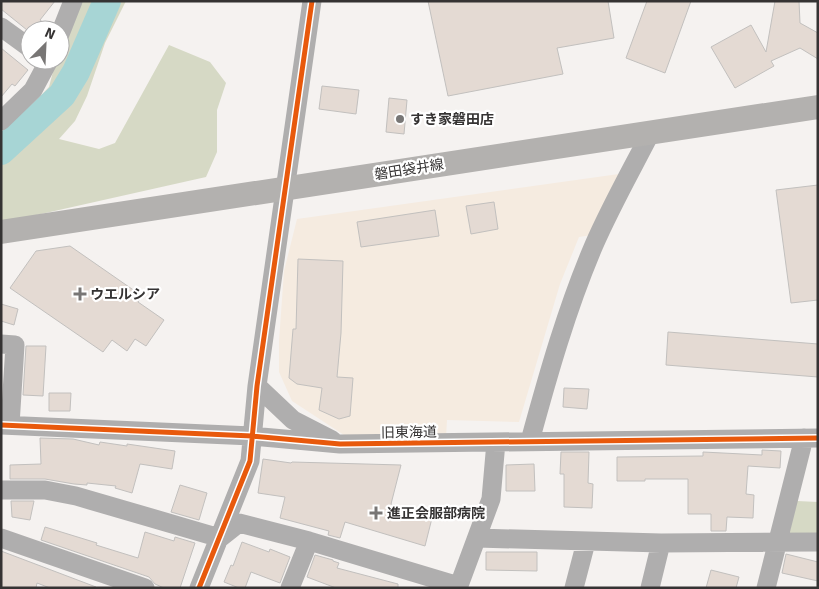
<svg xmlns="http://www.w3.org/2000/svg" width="819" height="589" viewBox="0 0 819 589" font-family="Signika,'Noto Sans JP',sans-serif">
  <rect width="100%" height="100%" fill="#f5f2f0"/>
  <path fill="#f5ebe0" d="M626 173 592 235 579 237 560 284 519 422 447 420 446 438 344 435 292 401 279 372V341L284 271 297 219Z"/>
  <path fill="#d6d9c5" d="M74 1H126L105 43 87 96 75 121 59 139 99 149 115 143 169 45 210 62 226 83 217 110V152L206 177 1 223V137L49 87 56 60H60V42Z
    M797 501 818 502V535L789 534Z"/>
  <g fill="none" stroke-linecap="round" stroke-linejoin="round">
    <path stroke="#a7d5d5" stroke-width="28" d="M1 151 62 95 76 72 107 1"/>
  </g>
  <path fill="#e4dad3" stroke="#c2c0be" d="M1 1H55L40 20 50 28V30H27L1 9Z
    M428 1H608L614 38 557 48 563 74 448 96Z
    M647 1H691L665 73 626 58Z
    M775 1H799L800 23 818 33V59L800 48 771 61 774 66 735 88 711 47 751 25 766 52Z
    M1 48 28 70 15 86 12 84 1 97Z
    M322 86 359 90 356 114 319 109Z
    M389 98 407 100 404 134 386 132Z
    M818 185V300L791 303 776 190Z
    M494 202 498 229 471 234 466 206Z
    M435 210 439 236 361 247 357 222Z
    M70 246 142 296 138 302 164 320 146 346 135 339 127 351 112 340 103 352 10 288 36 251Z
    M298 259 343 261 341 333 337 377 353 378 350 416 339 419 319 410 322 388 297 384 289 378 293 329H296Z
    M1 304 18 309 14 325 1 321Z
    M668 332 818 344V377L666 365Z
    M26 346H46L43 396 23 395Z
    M564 388 589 389 587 409 563 407Z
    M49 393H71L70 411H49Z
    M40 438 73 439 99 445 100 442 127 446V444L175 451 172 469 140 464 132 493 115 488 116 486 87 483V485L74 484 45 479H10V465L41 464Z
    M762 450 781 451 780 468 748 466 746 494 754 495 753 518 727 517 726 531H711V514H688V479H645V481H617V457L703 456V452L762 455Z
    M561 452H589L588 483 593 484 592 508 564 507V474H560Z
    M263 459 291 463 292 462 401 465 391 504 432 518 425 546 345 522 340 538 328 535 329 531 280 518 285 497 258 493Z
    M534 464 535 491H506V465Z
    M180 485 207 493 199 520 171 512Z
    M11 501H34L30 520 12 517Z
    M45 527 97 543 96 545 138 558 145 532 174 541 175 537 195 543 180 588H164L155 584 149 577 41 540Z
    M242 542 269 552 270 549 290 557 280 583 251 572 245 588H239L224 582 231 565 233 566Z
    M1 551 96 587 95 588H50L37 583 36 588H1Z
    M486 552H537V571L486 570Z
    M786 554 818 562V581L782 573Z
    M315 555 333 560V561L339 563 337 568 398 584V588H336L307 577Z
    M711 570 739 577 736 588H706Z"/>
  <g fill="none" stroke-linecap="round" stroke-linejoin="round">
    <path stroke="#afaeae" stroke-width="19" d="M1 27 30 48
      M60 34 73 1
      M1 121 33 90 49 60
      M1 344 15 345 10 425
      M257 386 293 420 332 440
      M1 425 252 436 340 444 818 438
      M530 441C548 375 567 308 594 245 611 206 632 169 651 132
      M1 490H45L76 496 220 538 239 523 309 541 459 586
      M1 538 145 588
      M477 538 661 543 818 542
      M199 588 250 461 257 386 312 1
      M290 588 309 541
      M458 588 491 499 496 442
      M574 588 586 542
      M650 588 661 543
      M766 588 804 438"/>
    <path stroke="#b3b1af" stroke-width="24" d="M1 232 818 107"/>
    <g stroke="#fff" stroke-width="8">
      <path id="cycleway" d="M1 425 252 436 340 444 818 438
        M199 588 250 461 257 386 312 1"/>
    </g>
    <use href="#cycleway" stroke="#e8590c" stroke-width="5"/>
  </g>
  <g fill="#787675" stroke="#fff" stroke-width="2">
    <circle cx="400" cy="119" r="5"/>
    <path d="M77.5 286.5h5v5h5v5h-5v5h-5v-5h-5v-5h5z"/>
    <path d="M373.5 505.5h5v5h5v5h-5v5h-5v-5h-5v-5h5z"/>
  </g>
  <g text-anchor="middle" stroke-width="4.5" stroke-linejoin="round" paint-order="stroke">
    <g font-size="14" font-weight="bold" fill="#353333" stroke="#fff" text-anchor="start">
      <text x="410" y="124">すき家磐田店</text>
      <text x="90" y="299">ウエルシア</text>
      <text x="387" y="518">進正会服部病院</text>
    </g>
    <g font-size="14" fill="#353333" stroke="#fff">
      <text transform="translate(409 169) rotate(-9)" y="5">磐田袋井線</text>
      <text transform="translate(409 432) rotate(-1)" y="5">旧東海道</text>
    </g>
  </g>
  <rect width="819" height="589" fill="none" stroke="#353333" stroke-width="5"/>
  <g transform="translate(45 45) rotate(24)"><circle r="24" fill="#ffffff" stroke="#aeadad"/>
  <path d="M0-4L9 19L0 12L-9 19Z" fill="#787675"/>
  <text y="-8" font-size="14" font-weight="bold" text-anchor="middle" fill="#353333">N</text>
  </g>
</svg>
